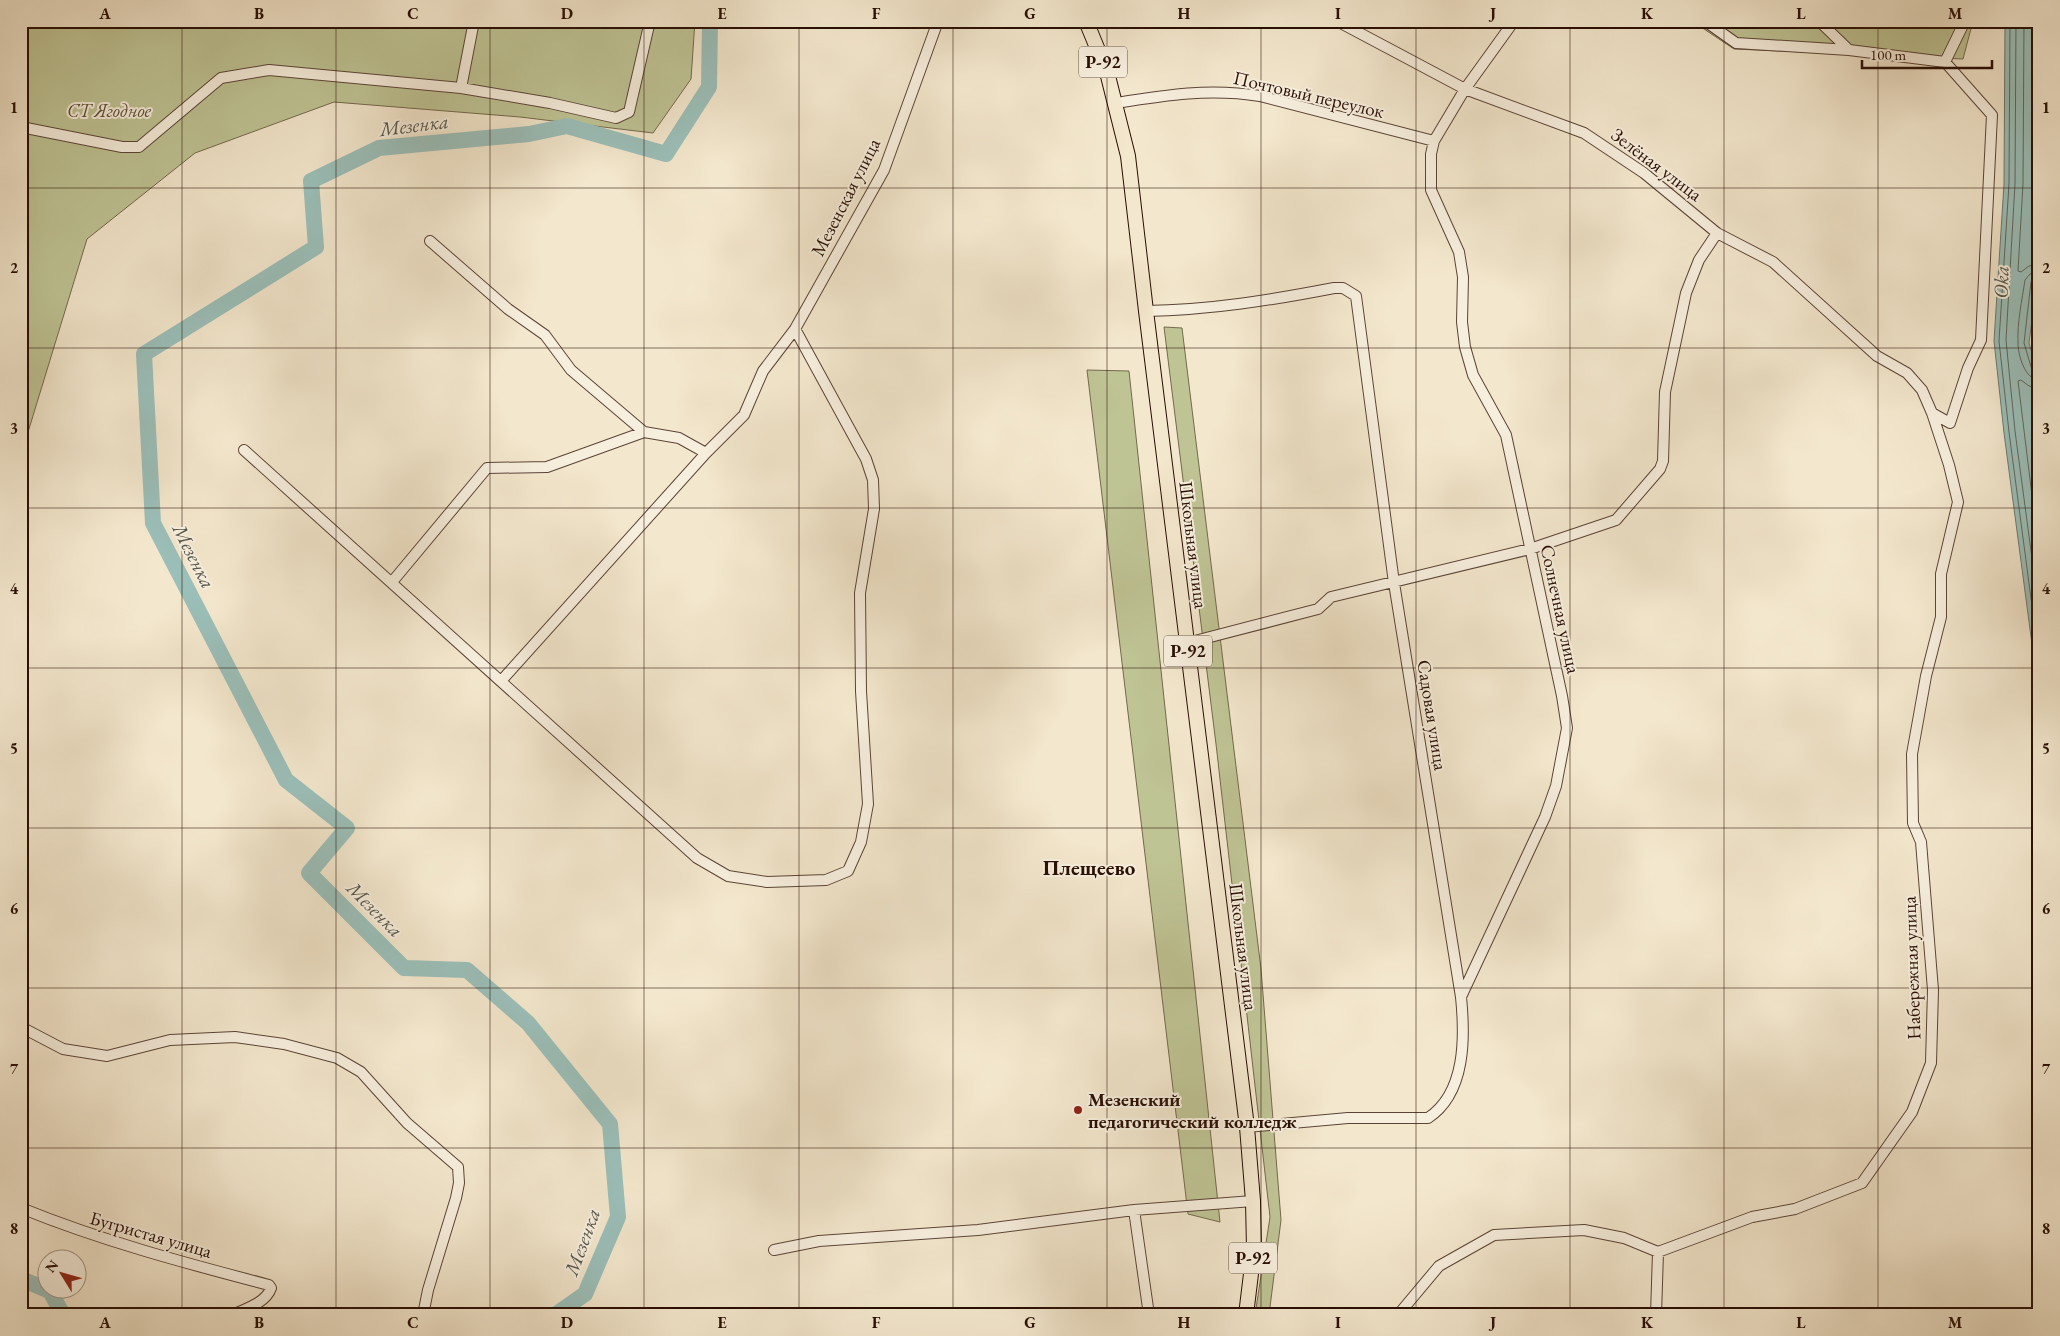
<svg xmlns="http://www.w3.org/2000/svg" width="2060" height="1336" viewBox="0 0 2060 1336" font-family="'EB Garamond',serif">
  <rect width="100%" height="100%" fill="#f3e7cd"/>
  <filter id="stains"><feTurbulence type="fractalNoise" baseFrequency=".004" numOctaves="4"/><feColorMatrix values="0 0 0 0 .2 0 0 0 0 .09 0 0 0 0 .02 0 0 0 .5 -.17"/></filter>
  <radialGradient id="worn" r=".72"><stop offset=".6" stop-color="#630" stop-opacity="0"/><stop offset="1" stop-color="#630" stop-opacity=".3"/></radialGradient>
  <path fill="#bfc495" stroke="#74694c" d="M21 21H695L691 79 653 133 520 117 334 102 195 153 87 239 21 455Z
    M1692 21H1973L1963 59 1734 49Z
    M1164 327 1182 328 1261 969 1281 1220 1269 1315H1255L1270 1217 1216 744Z
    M1087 370 1129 371 1220 1222 1188 1214Z"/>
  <path fill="#9bbfb9" stroke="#6d7871" d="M2005 21H2039V263L2029 343 2039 377V697L2004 433 1994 341 2004 184Z"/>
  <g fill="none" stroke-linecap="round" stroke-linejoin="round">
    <path stroke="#62665e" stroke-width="1" d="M2010 21 2009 184 1999 341 2009 432 2039 659
      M2016 21 2015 184 2006 340 2015 431 2039 611
      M2024 21 2023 184 2018 271 2021 272 2029 266 2039 264
      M2039 271 2030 274 2025 280C2022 300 2017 323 2018 343 2018 355 2025 380 2039 380
      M2039 278H2034L2031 282 2024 343 2032 370 2039 374
      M2039 388 2029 386 2021 380 2018 381 2039 553"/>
    <path stroke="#9bbfb9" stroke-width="16" d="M21 1279 50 1291 63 1315
      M555 1315 585 1294 618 1217 610 1124 528 1023 467 970 404 968 309 873 347 828 286 780 153 523 144 354 316 247 311 181 379 148 529 134 567 126 666 154 709 87 710 21"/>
    <g stroke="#5b4436" stroke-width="12">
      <path id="minor" d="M1337 21 1465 89 1584 133 1644 173 1717 233 1773 262 1877 356 1907 373 1922 390 1932 413 1950 423 1968 368 1981 340 1992 115 1945 62 1849 50 1736 43 1705 21
        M1819 21 1849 50
        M1945 62 1963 25 1964 21
        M461 88 550 103 616 118 629 112 650 21
        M1116 103C1166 95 1209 88 1260 96L1434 141
        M21 127 122 147H139L221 78 269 70 461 88 474 21
        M430 241 508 309 545 335 571 370 644 432
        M1146 311C1210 310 1272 300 1334 288H1343L1356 296 1394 583 1461 997C1465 1037 1466 1093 1428 1118H1348L1247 1127
        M244 450 697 858 728 876 767 882 826 880 848 871 861 842 868 804 861 691 860 593 874 509 873 480 866 459 795 329
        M392 582 487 468 547 467 644 432 679 438 706 453
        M1187 643 1318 609 1331 597 1530 549 1616 520 1660 469 1663 461 1665 392 1686 293 1699 260 1717 233
        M501 681 706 453 744 415 763 371 795 329 884 170 938 21
        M1461 997 1545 817 1556 786 1567 728 1562 696 1506 435 1473 375 1465 347 1462 322 1463 277 1459 252 1431 190V154L1434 141 1465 89 1514 21
        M21 1027 63 1049 107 1056 170 1040 235 1037 284 1044 337 1058 361 1072 407 1123 458 1167 459 1183 456 1198 428 1290 423 1315
        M21 1208C102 1241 185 1263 269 1285L271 1288C266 1303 245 1309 232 1315
        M774 1250 819 1241 978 1230 1134 1210
        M1149 1315 1134 1210 1253 1201
        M1398 1315 1439 1266 1494 1235 1584 1230 1624 1238 1658 1252 1752 1217 1795 1209 1862 1183 1912 1112 1931 1063 1933 990 1921 842 1913 823 1912 754 1926 676 1941 617V574L1958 502 1949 465 1932 413
        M1656 1315 1658 1252"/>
    </g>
    <g stroke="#280e04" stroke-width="16">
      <path id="major" d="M1086 21 1107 72 1128 156 1146 311 1247 1127 1253 1201 1254 1249 1246 1315"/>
    </g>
    <use href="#minor" stroke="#f7efde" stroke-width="10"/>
    <use href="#major" stroke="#f3e7cd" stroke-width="14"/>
  </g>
  <path fill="none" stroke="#280e04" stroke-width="1" stroke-opacity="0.55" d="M182 21V1315M336 21V1315M490 21V1315M644 21V1315M799 21V1315M953 21V1315M1107 21V1315M1261 21V1315M1416 21V1315M1570 21V1315M1724 21V1315M1878 21V1315M21 188H2039M21 348H2039M21 508H2039M21 668H2039M21 828H2039M21 988H2039M21 1148H2039"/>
  <circle fill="#8f2418" stroke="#f7efde" stroke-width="2" cx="1078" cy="1110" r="5"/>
  <g text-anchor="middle" stroke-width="4" stroke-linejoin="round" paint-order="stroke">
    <g fill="#f7efde" stroke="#665245" stroke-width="1">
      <rect x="1079" y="46.5" width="48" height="31" rx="4"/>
      <rect x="1164" y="635.5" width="48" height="31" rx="4"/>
      <rect x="1229" y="1242.5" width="48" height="31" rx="4"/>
    </g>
    <g font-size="18" font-weight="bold" fill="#280e04">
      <text x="1103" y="68">Р-92</text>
      <text x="1188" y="657">Р-92</text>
      <text x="1253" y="1264">Р-92</text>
    </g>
    <g font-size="19" fill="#280e04" stroke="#f7efde">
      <text transform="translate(1309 94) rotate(13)" y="7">Почтовый переулок</text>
      <text transform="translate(1657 164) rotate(37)" y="7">Зелёная улица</text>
      <text transform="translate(845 197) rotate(-63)" y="7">Мезенская улица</text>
      <text transform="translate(1194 545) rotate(83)" y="7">Школьная улица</text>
      <text transform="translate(1561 609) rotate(78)" y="7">Солнечная улица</text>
      <text transform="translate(1433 715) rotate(81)" y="7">Садовая улица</text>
      <text transform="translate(1244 947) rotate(83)" y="7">Школьная улица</text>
      <text transform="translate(1911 968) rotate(-92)" y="7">Набережная улица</text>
      <text transform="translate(151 1234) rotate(16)" y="7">Бугристая улица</text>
    </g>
    <g font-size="19" font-style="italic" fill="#5d4e37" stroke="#f7efde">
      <text x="109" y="117">СТ Ягодное</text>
    </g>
    <g font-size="19" font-weight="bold" fill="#280e04" stroke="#f7efde" text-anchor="start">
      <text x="1088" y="1106">Мезенский<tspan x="1088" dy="22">педагогический колледж</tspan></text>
    </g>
    <g font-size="20" font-style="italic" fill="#56554c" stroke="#f7efde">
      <text transform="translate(414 125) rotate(-7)" y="7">Мезенка</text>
      <text transform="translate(2001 282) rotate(-88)" y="7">Oka</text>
      <text transform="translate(194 556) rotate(63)" y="7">Мезенка</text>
      <text transform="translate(375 909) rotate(45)" y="7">Мезенка</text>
      <text transform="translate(582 1242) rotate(-70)" y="7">Мезенка</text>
    </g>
    <g font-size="21" font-weight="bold" fill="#280e04" stroke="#f7efde">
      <text x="1089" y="875">Плещеево</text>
    </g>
  </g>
  <rect width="2060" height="1336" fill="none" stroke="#f3e7cd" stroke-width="55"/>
  <g transform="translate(62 1274) rotate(307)"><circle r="24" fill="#f7efde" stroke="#a49587"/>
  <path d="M0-4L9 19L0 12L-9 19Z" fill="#8f2418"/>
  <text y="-8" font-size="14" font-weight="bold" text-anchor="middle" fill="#280e04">N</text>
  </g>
  <path d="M1862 60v8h130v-8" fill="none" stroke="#280e04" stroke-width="2.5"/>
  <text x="1870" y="60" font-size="15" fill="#280e04" stroke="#f7efde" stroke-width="4" paint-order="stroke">100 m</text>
  <rect x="28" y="28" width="2004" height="1280" fill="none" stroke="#280e04" stroke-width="2"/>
  <g font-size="16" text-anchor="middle" font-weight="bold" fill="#280e04">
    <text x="105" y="19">A</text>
    <text x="259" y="19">B</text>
    <text x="413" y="19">C</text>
    <text x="567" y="19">D</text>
    <text x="722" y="19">E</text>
    <text x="876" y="19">F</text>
    <text x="1030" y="19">G</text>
    <text x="1184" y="19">H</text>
    <text x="1338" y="19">I</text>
    <text x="1493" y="19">J</text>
    <text x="1647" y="19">K</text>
    <text x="1801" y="19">L</text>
    <text x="1955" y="19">M</text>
    <text x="14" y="113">1</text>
    <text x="2046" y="113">1</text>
    <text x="14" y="273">2</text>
    <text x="2046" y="273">2</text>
    <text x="14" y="434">3</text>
    <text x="2046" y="434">3</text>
    <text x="14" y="594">4</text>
    <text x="2046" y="594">4</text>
    <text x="14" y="754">5</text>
    <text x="2046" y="754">5</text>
    <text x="14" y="914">6</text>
    <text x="2046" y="914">6</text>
    <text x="14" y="1074">7</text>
    <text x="2046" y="1074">7</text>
    <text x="14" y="1234">8</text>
    <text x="2046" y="1234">8</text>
    <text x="105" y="1328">A</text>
    <text x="259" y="1328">B</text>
    <text x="413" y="1328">C</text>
    <text x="567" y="1328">D</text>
    <text x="722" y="1328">E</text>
    <text x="876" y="1328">F</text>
    <text x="1030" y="1328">G</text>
    <text x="1184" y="1328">H</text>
    <text x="1338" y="1328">I</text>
    <text x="1493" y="1328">J</text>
    <text x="1647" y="1328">K</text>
    <text x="1801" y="1328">L</text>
    <text x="1955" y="1328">M</text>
  </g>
  <rect width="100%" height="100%" filter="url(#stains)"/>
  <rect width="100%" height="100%" fill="url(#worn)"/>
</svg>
